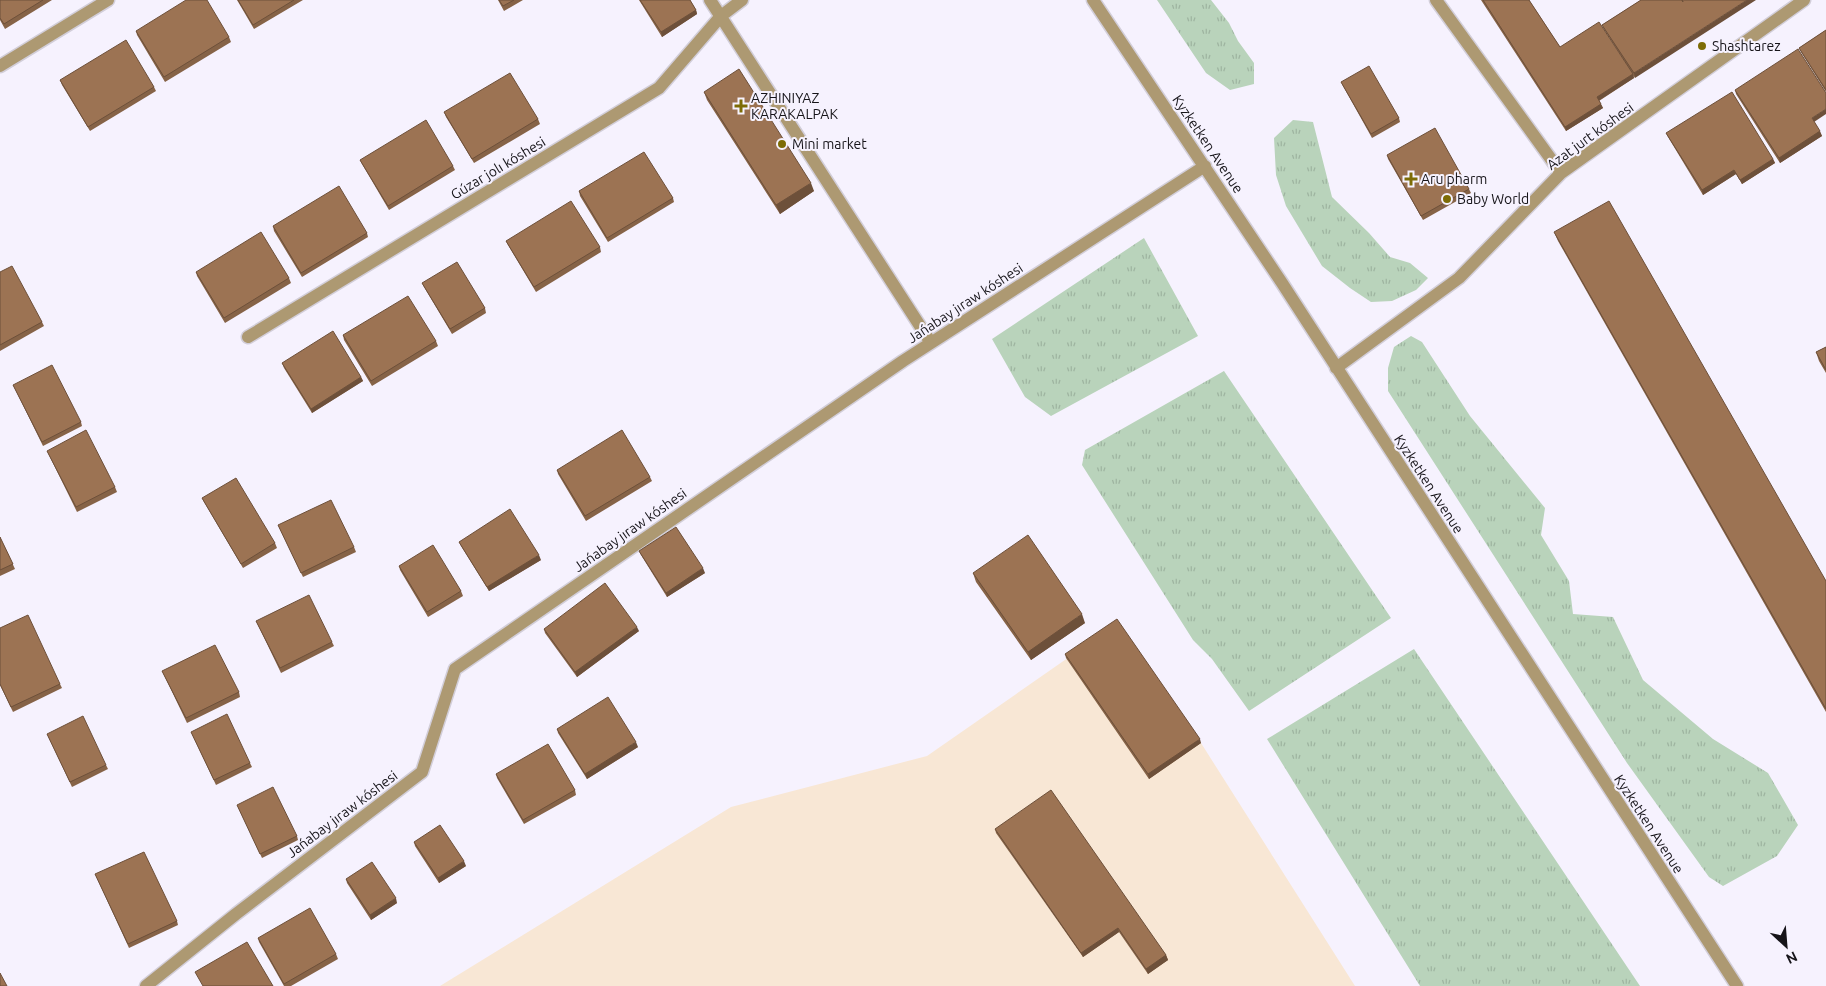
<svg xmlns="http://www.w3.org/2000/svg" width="1826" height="986" viewBox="0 0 1826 986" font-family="Ubuntu,sans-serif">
  <defs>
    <pattern id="grass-tufts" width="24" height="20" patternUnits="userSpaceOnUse" patternTransform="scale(1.25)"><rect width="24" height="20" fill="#b9d3bb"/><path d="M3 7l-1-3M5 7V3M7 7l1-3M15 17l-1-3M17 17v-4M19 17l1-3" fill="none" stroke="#9eb4a0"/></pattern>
  </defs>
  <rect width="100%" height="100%" fill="#f6f2fe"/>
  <path fill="#f8e7d5" d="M1118 623 1201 743 1355 986H440L731 807 927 756Z"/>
  <path fill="url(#grass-tufts)" d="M1157 0H1211L1229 23 1238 41 1254 63V84L1230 90 1206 73Z
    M1293 120 1313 122 1332 197 1369 233 1390 257 1410 263 1428 278 1416 290 1392 301 1371 302 1350 288 1322 266 1286 206 1276 175 1274 138Z
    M1144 238 1198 336 1051 416 1025 397 992 339Z
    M1411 336 1422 342 1470 416 1545 508 1541 535 1569 581 1573 614 1613 617 1643 680 1713 739 1768 773 1798 825 1777 856 1723 886 1709 877 1627 763 1388 391V368L1394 347Z
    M1224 371 1391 618 1249 711 1212 659 1193 640 1082 465 1085 450Z
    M1414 649 1640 986H1420L1267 739Z"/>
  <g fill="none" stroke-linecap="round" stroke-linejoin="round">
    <g stroke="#d2ced9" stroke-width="15">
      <path id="minor" d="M710 0 931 343
        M1093 0 1282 283 1737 986
        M1436 0 1561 173
        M0 66 108 0
        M248 337 659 88 721 16 742 0
        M1336 368 1459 278 1561 173 1804 0
        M146 986 236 914 422 772 455 669 903 361 1205 166"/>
    </g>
    <use href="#minor" stroke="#ad9972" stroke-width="12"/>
  </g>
  <path fill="#866347" d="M0 0H52L5 29 0 20Z
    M237 0H303L254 29Z
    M498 0H523L504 11Z
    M639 0H690L696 10 697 14 662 37Z
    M1481 0H1529L1560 47 1633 74 1634 78 1599 101 1603 108 1566 131Z
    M1641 0 1635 78 1604 29 1602 25Z
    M1826 30V92L1801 52 1799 48Z
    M136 31 229 37 231 42 165 82 137 35Z
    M60 80 154 87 156 91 90 131 62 85Z
    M1341 82 1399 118 1400 122 1372 138 1343 86Z
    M1735 90 1814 122 1822 136 1780 163 1736 94Z
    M704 92 814 191 780 214 707 100Z
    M444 112 538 119 540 124 474 163 446 117Z
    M1666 133 1773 159 1775 163 1742 184 1736 174 1703 195 1668 137Z
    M1387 155 1469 189 1471 193 1423 220 1388 159Z
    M360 160 453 166 455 170 389 210 362 164Z
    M579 191 673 198 674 202 608 242 580 196Z
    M273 226 367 233 368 237 302 277 274 231Z
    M1554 232 1826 581V712L1558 241Z
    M506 241 600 247 601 252 536 292 508 245Z
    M0 272 42 322 44 326 0 351Z
    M196 272 289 278 291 283 225 323 197 276Z
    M422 283 485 308 486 313 452 334 424 287Z
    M343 335 436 341 438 346 372 386 344 340Z
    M1826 347V373L1819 361 1816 352Z
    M282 363 361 377 363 381 312 413 284 368Z
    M13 385 81 422 82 426 43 446Z
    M47 451 115 487 117 492 77 512Z
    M557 470 650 477 652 481 586 521 558 474Z
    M202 498 275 543 277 548 243 568 204 502Z
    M278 525 354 547 356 552 303 577Z
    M0 537 15 569 0 576Z
    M459 542 541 560 489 591 461 546Z
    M639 551 705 573 667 597 641 555Z
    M399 566 461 591 463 596 428 617 400 570Z
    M973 573 1085 623 1031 660 976 582Z
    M256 621 332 642 334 646 281 673Z
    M0 628 60 684 62 688 13 712 0 685Z
    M544 629 639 631 577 677 545 633Z
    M1065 654 1201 743 1149 779 1066 658Z
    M162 671 239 692 240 697 187 723Z
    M557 729 638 747 587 779 558 733Z
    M191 732 250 763 252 767 216 785Z
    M47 734 106 765 108 769 72 787Z
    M496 774 575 790 576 795 524 824 497 778Z
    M237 805 297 836 298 840 262 858Z
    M995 829 1166 955 1168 960 1148 974 1119 932 1083 957 996 833Z
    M414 842 466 866 439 883 415 846Z
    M95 874 177 921 178 925 129 948Z
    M346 879 397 903 371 920 347 883Z
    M258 938 336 954 338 959 291 986H284L259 942Z"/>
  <path fill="#6d503a" d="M1747 0H1756L1635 78 1634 73Z
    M696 10 697 14 662 37 661 32Z
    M1633 74 1634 78 1598 101 1597 97Z
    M1601 104 1603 108 1566 131 1565 127Z
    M1826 109V114L1814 122 1812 118Z
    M1820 131 1822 136 1780 163 1779 158Z
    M1773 159 1775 163 1742 184 1740 180Z
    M1734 170 1736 174 1703 195 1702 190Z
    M811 183 814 191 780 214 776 205Z
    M361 377 363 381 312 413 311 409Z
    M539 555 541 560 489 591 487 587Z
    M703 568 705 573 667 597 666 593Z
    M1082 614 1085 623 1031 660 1028 652Z
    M637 627 639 631 577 677 575 672Z
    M1200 739 1201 743 1149 779 1148 774Z
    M636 742 638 747 587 779 585 774Z
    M464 861 466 866 439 883 438 878Z
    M396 898 397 903 371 920 370 915Z
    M1118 928 1119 932 1083 957 1081 953Z
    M1166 955 1168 960 1148 974 1146 969Z"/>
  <path fill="#9c7353" stroke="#6d503a" d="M0 0H43L4 24 0 18Z
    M186 0H207L229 37 164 77 136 31Z
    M238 0H294L253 25Z
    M499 0H514L503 6Z
    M640 0H690L696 10 661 32Z
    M1483 0H1529L1560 47 1599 22 1633 74 1597 97 1601 104 1565 127Z
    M1641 0H1682L1683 2 1682 0H1747L1634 73 1602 25Z
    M1826 30V90L1799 48Z
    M126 40 154 87 88 127 60 80Z
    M1798 49 1826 93V109L1812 118 1820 131 1779 158 1735 90Z
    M1369 66 1399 118 1371 134 1341 82Z
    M739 69 811 183 776 205 704 92Z
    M510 73 538 119 472 159 444 112Z
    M1732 92 1773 159 1740 180 1734 170 1702 190 1666 133Z
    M426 120 453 166 388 206 360 160Z
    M1435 128 1469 189 1421 216 1387 155Z
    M644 152 673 198 607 238 579 191Z
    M339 186 367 233 301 273 273 226Z
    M571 201 600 247 534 287 506 241Z
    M1609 201 1826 581V709L1554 232Z
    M261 232 289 278 224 318 196 272Z
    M457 262 485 308 450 329 422 283Z
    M12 266 42 322 0 345V272Z
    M408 296 436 341 371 381 343 335Z
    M333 331 361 377 311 409 282 363Z
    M1826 347V370L1816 352Z
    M52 365 81 422 42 442 13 385Z
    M86 430 115 487 76 507 47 451Z
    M622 430 650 477 585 516 557 470Z
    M236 478 275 543 241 564 202 498Z
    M331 500 354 547 301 573 278 525Z
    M510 509 539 555 487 587 459 542Z
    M676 527 703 568 666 593 639 551Z
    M1028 535 1082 614 1028 652 973 573Z
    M0 537 13 564 0 570Z
    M433 545 461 591 427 612 399 566Z
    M605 583 637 627 575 672 544 629Z
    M309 595 332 642 280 668 256 621Z
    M28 615 60 684 11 707 0 684V628Z
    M1117 619 1200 739 1148 774 1065 654Z
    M215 645 239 692 186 718 162 671Z
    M608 697 636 742 585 774 557 729Z
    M227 714 250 763 214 780 191 732Z
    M83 716 106 765 70 782 47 734Z
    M548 744 575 790 523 820 496 774Z
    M273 787 297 836 260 854 237 805Z
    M1051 790 1166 955 1146 969 1118 928 1081 953 995 829Z
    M440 825 464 861 438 878 414 842Z
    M144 852 177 921 128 944 95 874Z
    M372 862 396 898 370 915 346 879Z
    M310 908 336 954 284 984 258 938Z
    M247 942 273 986H203L195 972Z
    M0 973 7 986H0Z"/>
  <g fill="#7d6c06" stroke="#f6f2fe" stroke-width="2">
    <circle cx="1702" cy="46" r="5"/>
    <path d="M738.5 98.5h5v5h5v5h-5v5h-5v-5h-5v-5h5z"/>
    <circle cx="782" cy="144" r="5"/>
    <path d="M1408.5 171.5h5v5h5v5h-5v5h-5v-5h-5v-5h5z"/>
    <circle cx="1447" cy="199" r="5"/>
  </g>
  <g text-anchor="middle" stroke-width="4" stroke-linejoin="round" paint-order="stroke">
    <g font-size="14" fill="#161419" stroke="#f6f2fe" text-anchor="start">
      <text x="1712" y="51">Shashtarez</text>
      <text x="751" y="103">AZHINIYAZ<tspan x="751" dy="16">KARAKALPAK</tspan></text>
      <text x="792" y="149">Mini market</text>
      <text x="1421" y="184">Aru pharm</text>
      <text x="1457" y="204">Baby World</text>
    </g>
    <g font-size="14" fill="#161419" stroke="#f6f2fe">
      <text transform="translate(1590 136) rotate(-36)" y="5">Azat jurt kóshesi</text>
      <text transform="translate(1208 144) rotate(56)" y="5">Kyzketken Avenue</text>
      <text transform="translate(498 168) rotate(-31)" y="5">Gúzar jolı kóshesi</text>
      <text transform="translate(965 303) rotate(-33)" y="5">Jańabay jıraw kóshesi</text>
      <text transform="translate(1429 484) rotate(57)" y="5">Kyzketken Avenue</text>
      <text transform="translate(630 530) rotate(-35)" y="5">Jańabay jıraw kóshesi</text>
      <text transform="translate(342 814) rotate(-37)" y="5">Jańabay jıraw kóshesi</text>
      <text transform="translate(1649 824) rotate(57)" y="5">Kyzketken Avenue</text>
    </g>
  </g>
  <g transform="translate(1786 946) rotate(154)" stroke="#f6f2fe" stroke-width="4" paint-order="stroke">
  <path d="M0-4L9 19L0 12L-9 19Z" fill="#161419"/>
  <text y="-8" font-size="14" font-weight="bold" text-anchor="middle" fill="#161419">N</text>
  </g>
</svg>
